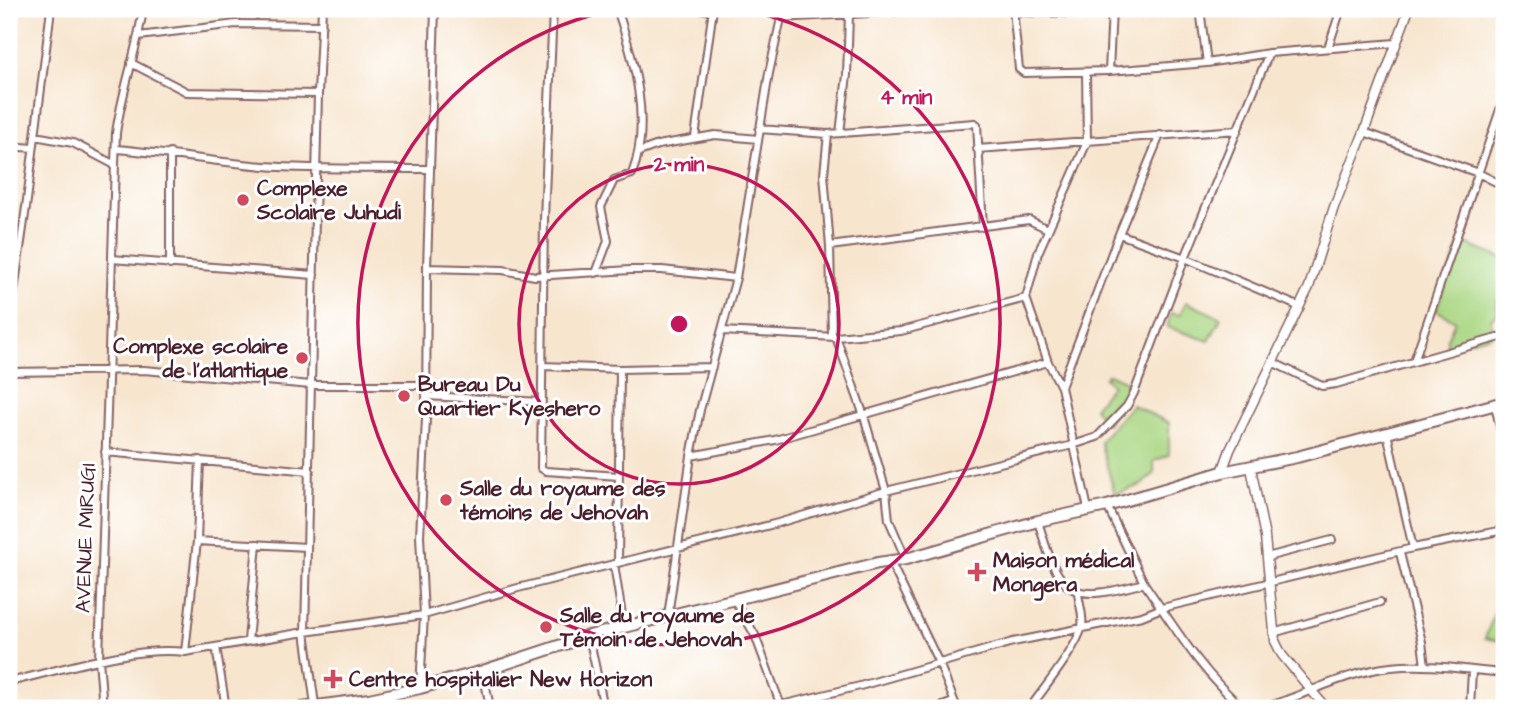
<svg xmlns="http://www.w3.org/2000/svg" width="1513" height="717" viewBox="0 0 1513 717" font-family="'Architects Daughter',sans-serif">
  <rect width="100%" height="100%" fill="#fff"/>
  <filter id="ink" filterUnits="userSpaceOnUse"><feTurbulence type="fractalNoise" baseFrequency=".0143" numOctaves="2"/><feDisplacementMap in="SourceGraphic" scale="14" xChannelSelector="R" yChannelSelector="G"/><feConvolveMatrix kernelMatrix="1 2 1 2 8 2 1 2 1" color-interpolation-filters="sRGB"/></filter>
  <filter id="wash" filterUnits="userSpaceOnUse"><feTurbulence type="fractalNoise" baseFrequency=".00686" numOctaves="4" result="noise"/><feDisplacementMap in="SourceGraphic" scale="28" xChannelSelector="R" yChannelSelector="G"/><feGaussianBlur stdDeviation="1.57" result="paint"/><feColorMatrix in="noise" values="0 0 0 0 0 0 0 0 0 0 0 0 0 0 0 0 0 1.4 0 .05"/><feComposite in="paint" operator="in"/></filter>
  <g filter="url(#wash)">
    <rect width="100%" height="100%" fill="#f7e5ce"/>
    <path fill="#abd784" stroke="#7a7b58" stroke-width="2" d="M1460 242 1504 259V301H1497L1498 312 1491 319 1492 335 1447 347V339L1455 321 1436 310Z
      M1186 302 1221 318 1209 341 1167 327 1171 313 1180 315Z
      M1108 374 1131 384 1107 424 1094 408 1112 385 1105 378Z
      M1132 405 1169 423V455L1154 461V474L1141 485 1115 494 1100 441Z
      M1504 588V642L1485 638Z"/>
  </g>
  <g filter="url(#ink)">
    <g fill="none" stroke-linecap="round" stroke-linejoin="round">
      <g stroke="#876464" stroke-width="10">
        <path id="minor" d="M553 9 544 219 541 468 546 471 619 476
          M701 9 713 11
          M1013 9 1019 69 1024 73 1109 71 1207 63 1269 53 1396 43
          M1200 9 1207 63
          M1014 12 1111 14
          M779 18 940 9
          M139 36 236 24 322 25
          M1328 48 1341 9
          M131 63 187 92 318 94
          M1109 71 1112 9
          M1086 72 1087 142 1038 253 1026 298 1048 362 1061 387 1088 509
          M759 129 828 134 975 123 977 125 983 227
          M1364 132 1478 173 1504 186
          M840 133 847 75 849 15
          M828 134 824 174 830 246 832 337
          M35 136 73 143 115 165
          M695 137 713 9
          M9 146 33 148
          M116 149C166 153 215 162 264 166 319 170 375 168 430 169
          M977 149 1238 130
          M639 152 658 145 715 135 758 139
          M170 153V265
          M1119 234 1185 258 1300 307
          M830 246 1029 220 1048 229
          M112 259 314 275
          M427 268 503 270 535 276 630 270H662L736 278
          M596 273 608 241 601 207 614 180 632 174C652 122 634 59 617 9
          M9 326 27 200 51 9
          M722 331 836 337 901 331 1026 298
          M836 337 863 413 886 491 889 520 906 559
          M1414 361 1504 98
          M1272 362 1322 386 1336 384 1504 336
          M543 366 620 369 712 367
          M9 372 144 370 311 385H426
          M1061 387 1119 234 1160 135
          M426 396 541 402
          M1495 405 1504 445
          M1387 433 1413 548 1504 530
          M105 452 310 471
          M691 456 775 440 1048 362
          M1107 506 1144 583
          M1038 521C1060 596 1068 604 1144 583 1175 628 1202 673 1243 708
          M197 541 307 547
          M1400 553 1422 642 1425 666
          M1267 557 1332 540
          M890 561 939 663 957 708
          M618 563 620 369
          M614 564 624 628
          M734 599 755 635 781 706
          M668 616 691 456 700 410 736 278 769 73 783 9
          M1273 633 1380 602
          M589 636 604 708
          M248 641 257 544
          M216 647 226 708
          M185 652 197 541 200 460
          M483 671 490 708
          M9 682C61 670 132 646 185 652L305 632 424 615 518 588 778 523 886 491 1073 445 1097 437 1127 406 1134 393 1185 258 1269 53
          M420 688 424 615 420 536 426 419 427 268 435 9
          M315 705 305 632 318 94 322 9
          M103 708 99 659 116 133C122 91 137 51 143 9
          M769 708 860 686 1013 642 1142 616 1162 608 1413 548
          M938 708 953 702
          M1030 708C1044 688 1076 649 1082 627 1084 616 1079 604 1078 593
          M1264 708C1305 695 1349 671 1391 667 1428 663 1467 670 1504 673
          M1470 708 1472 671"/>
      </g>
      <g stroke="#876464" stroke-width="11">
        <path id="tertiary" d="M1251 468 1265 537 1275 641 1282 655 1326 708
          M1222 472 1230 450 1309 287 1334 207 1364 132 1409 9"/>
      </g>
      <g stroke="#876464" stroke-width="14">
        <path id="trunk" d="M302 708 369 699 420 688 483 671 589 636 878 563 906 559 1038 521 1107 506 1222 472 1297 457 1504 402"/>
      </g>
      <use href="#minor" stroke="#fff" stroke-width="6"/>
      <use href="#tertiary" stroke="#fff" stroke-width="8"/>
      <use href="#trunk" stroke="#fff" stroke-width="10"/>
    </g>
  </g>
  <g fill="none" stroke="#c2185b" stroke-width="3.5">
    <circle cx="679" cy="324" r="160"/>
    <path d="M740 9A321 321 0 1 1 618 9"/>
  </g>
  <g fill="#d1495b" stroke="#fff" stroke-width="2.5">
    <circle cx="243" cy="200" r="7"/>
    <circle cx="302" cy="358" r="7"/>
    <circle cx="404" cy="396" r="7"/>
    <circle cx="446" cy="500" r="7"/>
    <path d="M973.5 561.5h7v7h7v7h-7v7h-7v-7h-7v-7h7z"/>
    <circle cx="546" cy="627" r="7"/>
    <path d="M329.5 668.5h7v7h7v7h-7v7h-7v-7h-7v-7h7z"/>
  </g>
  <g text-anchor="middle" stroke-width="6" stroke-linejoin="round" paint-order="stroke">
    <g font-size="21" font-weight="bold" fill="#4a1f2b" stroke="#fff" text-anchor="start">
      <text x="257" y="195">Complexe<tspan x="257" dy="24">Scolaire Juhudi</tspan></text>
      <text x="288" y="353" text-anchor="end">Complexe scolaire<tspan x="288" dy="24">de l'atlantique</tspan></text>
      <text x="418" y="391">Bureau Du<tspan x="418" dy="24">Quartier Kyeshero</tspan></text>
      <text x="460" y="495">Salle du royaume des<tspan x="460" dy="24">témoins de Jehovah</tspan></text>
      <text x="993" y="567">Maison médical<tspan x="993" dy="24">Mongera</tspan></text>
      <text x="560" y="622">Salle du royaume de<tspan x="560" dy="24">Témoin de Jehovah</tspan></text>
      <text x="349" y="686">Centre hospitalier New Horizon</text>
    </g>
    <g font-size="21" fill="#4a1f2b" stroke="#fff">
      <text transform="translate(85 538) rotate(-88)" y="7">AVENUE MIRUGI</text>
    </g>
  </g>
  <circle cx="679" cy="324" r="10" fill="#c2185b" stroke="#fff" stroke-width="3.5"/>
  <g font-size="21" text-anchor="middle" font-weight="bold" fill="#c2185b" stroke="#fff" stroke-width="6" stroke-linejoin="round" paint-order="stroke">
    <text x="906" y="104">4 min</text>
    <text x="679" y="171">2 min</text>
  </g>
  <rect width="1513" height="717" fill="none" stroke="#fff" stroke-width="35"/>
</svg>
